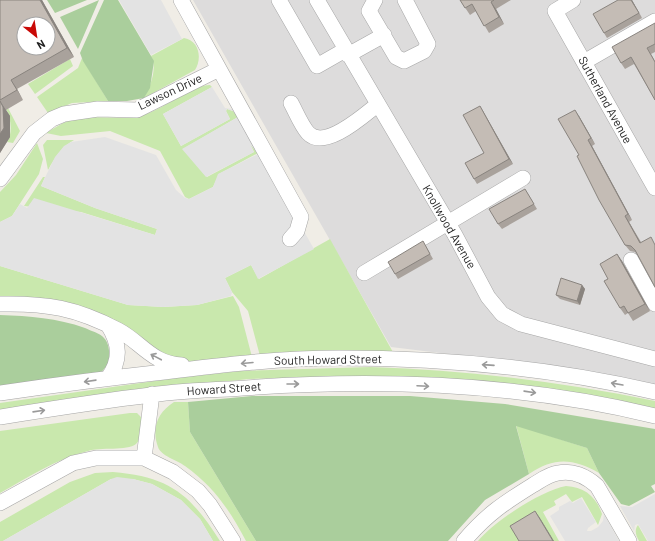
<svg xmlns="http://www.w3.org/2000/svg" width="655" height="541" viewBox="0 0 655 541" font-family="Barlow,sans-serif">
  <rect width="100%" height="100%" fill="#f0ede6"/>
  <path fill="#dddcdc" d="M193 0H655V385L573 369 391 347Z"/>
  <path fill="#c9e8ad" d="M184 38C200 41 202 59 195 70L144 98C150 87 158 68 151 56Z
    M82 58 108 101 72 103 48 113 37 97 78 68Z
    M70 59 73 66 35 94 28 84Z
    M210 85 212 87 163 114 181 146 230 119 226 111 227 109 233 111 238 117 183 149 207 177 254 152 250 144 258 153 219 174 213 187 189 199 185 197 160 151 110 131 61 136 46 133C53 129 60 124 68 121 93 112 121 123 146 114 165 108 193 85 210 85Z
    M8 108 20 131 13 143 7 142C13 133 11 118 6 109Z
    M47 140H74C61 148 55 157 48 170L43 145Z
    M37 143 43 159 39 174 12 216 0 222V192L16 175Z
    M43 177H45L41 186 95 208 157 229 155 235 81 212 24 206Z
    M330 239 394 354 260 356 248 311 232 292 225 278 251 265 259 279Z
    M0 266 128 305 164 307 197 305 233 296 239 307 252 357 192 362 171 360 116 324 0 299Z
    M370 367C467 370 560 382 655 401V409L431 378 360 376 249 379 171 387 0 411V403L176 378 240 371Z
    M174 402H188L190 432 256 541H246C229 509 214 487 185 466 177 460 161 456 158 447 151 428 158 412 174 402Z
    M130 413H137L142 418C141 425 142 439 136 444 127 451 100 447 88 451 56 459 29 477 0 493V431Z
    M516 425 587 448 599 473C573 458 554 457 529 474Z
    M113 472C170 477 190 494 220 541H213L200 519 181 500 152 484 133 479H111L3 541H0V522L70 482 95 473Z
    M566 486C584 487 596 496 602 514L598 525 582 497 572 502 566 494 554 501 556 505 543 512 559 541H478C495 521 540 491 566 486Z
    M638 525 647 541H639C636 536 634 530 638 525Z"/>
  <path fill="#aace9c" d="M47 0H87L55 13Z
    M99 0 78 49 60 17Z
    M104 0H118L154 61 150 88 144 98 127 101H108L83 61 80 53Z
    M0 315C30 316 57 318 85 328 91 331 100 333 104 338 110 344 110 356 108 364L100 374 0 388Z
    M252 396H410L505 404 655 429V484L651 486 655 492 629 506 621 504 599 473 587 448 516 426 529 474 485 500 448 541H256L190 432 188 402Z"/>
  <path fill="#e3e3e3" d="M119 0H161L182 39 151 55Z
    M212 87 225 108 232 109 236 112 314 249 258 279 251 265 225 278 232 292 231 296 197 305 163 307 128 305 0 266V222L12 216 20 204 27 208 34 198 155 235 157 229 95 208 41 186 55 157 64 146 71 142 105 137 156 155 176 190 185 198 189 199 213 187 218 174 258 154 250 144 254 152 206 177 182 149 238 117 233 111 227 109 226 111 230 119 181 146 163 114Z
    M117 477 133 479 152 484 181 500 200 519 213 541H3L111 479Z
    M655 494V541H648L638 524 635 525 634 531 620 506 632 507Z
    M581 498 596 522 588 528 587 531H591L598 527 603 521 604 514 619 541H565L550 516 559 510V507L570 501 573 503Z"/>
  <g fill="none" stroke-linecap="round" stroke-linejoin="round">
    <g stroke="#a6a6a6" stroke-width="16">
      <path id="minor" d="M181 0 301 217 297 231 290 239
        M279 0 317 66 345 50
        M317 0 455 235 488 297 502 314 521 324 655 359
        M375 0 369 11 396 57 404 61 424 51 428 44 405 0
        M573 0 555 11 655 188
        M348 55 384 35
        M584 62 655 21
        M291 103C296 112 301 125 308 133 325 151 364 115 377 105
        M0 179 34 133 52 119 64 114 98 109 137 110 219 69
        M631 260 655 304
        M364 273 523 178
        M0 304C47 303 76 308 118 330 141 342 152 364 182 365
        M108 378C121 360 120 344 108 325
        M0 393C55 385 109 378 164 372 222 365 281 358 339 358 445 358 552 368 655 392
        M0 417C50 409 100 401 151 395 177 391 204 390 230 389 372 378 517 382 655 416
        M144 458 152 394
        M0 503 73 463 96 458H144L173 472 198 491 210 505 233 541
        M464 541C487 514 504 503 533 485 540 481 549 474 558 473 572 470 586 476 597 486L629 541"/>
    </g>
    <use href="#minor" stroke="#fff" stroke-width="15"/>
  </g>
  <path fill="#a9a29c" d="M0 0H42L74 57 17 89 23 100 6 110 10 116V137L0 153Z
    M460 0H511L496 9 504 24 489 33 476 11 470 15Z
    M632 0 642 18 607 38 604 33Z
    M655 23V52L651 54 655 61V100L634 64 625 69 621 63Z
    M480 106 483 111 513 164 477 184 474 179 484 153Z
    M579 116 595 144 592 146 632 220 629 222 641 242 637 254 635 252 630 251 625 245 579 155Z
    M525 189 537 209 502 229 498 224Z
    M423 241 433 259 398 279 395 274Z
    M617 254 622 261 650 311 633 321 628 313 625 315 620 308 608 279Z
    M582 285 585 289 580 305 560 299 556 295Z"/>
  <path fill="#89847f" d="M40 0H42L74 57 67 48Z
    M631 0H632L642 18 639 13Z
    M491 2 496 9 504 24 499 17Z
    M11 80 17 89 23 100Z
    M0 101 10 116V137L0 153Z
    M480 106 483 111 513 164 509 159Z
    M575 110 579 116 595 144 591 138Z
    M588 140 592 146 632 220 628 214Z
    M625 216 629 222 644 249 640 243Z
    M617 254 622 261 650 311 645 304Z
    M582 285 585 289 580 305 577 301Z
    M535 511 540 518 554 541H553Z"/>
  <path fill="#c4bcb5" stroke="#89847f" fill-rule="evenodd" d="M0 0H40L67 48 11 80 17 90 0 100ZM24 24H48V48H24Z
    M460 0H494L491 2 499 17 484 26 472 4 465 8Z
    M618 0H631L639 13 604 33 593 14Z
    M655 23V44L647 48 655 62V100L631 57 621 63 612 47Z
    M0 101 3 107 4 128 0 134Z
    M480 106 509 159 474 179 465 163 484 153 463 115Z
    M575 110 591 138 588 140 628 214 625 216 640 243 651 237 655 245V287L635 250 631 246 625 245 599 200 577 156 579 155 558 119Z
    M525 189 534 204 498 224 489 209Z
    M423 241 430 254 395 274 388 262Z
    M617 254 645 304 628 313 624 306 620 308 604 281 608 279 600 264Z
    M561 278 582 285 577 301 556 295Z
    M535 511 553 541H519L510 526Z"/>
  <defs><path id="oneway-shaft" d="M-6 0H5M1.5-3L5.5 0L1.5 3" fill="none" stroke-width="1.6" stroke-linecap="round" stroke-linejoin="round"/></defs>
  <g stroke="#9a9a9a">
    <use href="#oneway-shaft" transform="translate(156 357) rotate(-152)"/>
    <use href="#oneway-shaft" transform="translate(247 363) rotate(175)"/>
    <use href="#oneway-shaft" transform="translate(488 365) rotate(-176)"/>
    <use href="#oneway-shaft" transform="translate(90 381) rotate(172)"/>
    <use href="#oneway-shaft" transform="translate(293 384)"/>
    <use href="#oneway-shaft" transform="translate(617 384) rotate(-170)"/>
    <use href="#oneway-shaft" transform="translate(423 386) rotate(3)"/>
    <use href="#oneway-shaft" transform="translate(530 392) rotate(8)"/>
    <use href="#oneway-shaft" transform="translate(39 411) rotate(-8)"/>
  </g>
  <g text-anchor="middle" stroke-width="4" stroke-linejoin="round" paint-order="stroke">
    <g font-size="12" fill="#1f1f1f" stroke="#fff">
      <text transform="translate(170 92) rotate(-25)" y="4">Lawson Drive</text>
      <text transform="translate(605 100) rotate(61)" y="4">Sutherland Avenue</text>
      <text transform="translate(449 227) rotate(60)" y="4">Knollwood Avenue</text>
      <text transform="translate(328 360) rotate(-1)" y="4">South Howard Street</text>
      <text transform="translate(224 389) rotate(-4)" y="4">Howard Street</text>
    </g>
  </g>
  <g transform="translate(36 36) rotate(150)"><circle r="19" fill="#ffffff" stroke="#a5a5a5"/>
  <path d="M0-3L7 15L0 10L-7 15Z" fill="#c90906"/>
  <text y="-6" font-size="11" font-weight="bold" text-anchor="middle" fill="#1f1f1f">N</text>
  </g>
</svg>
